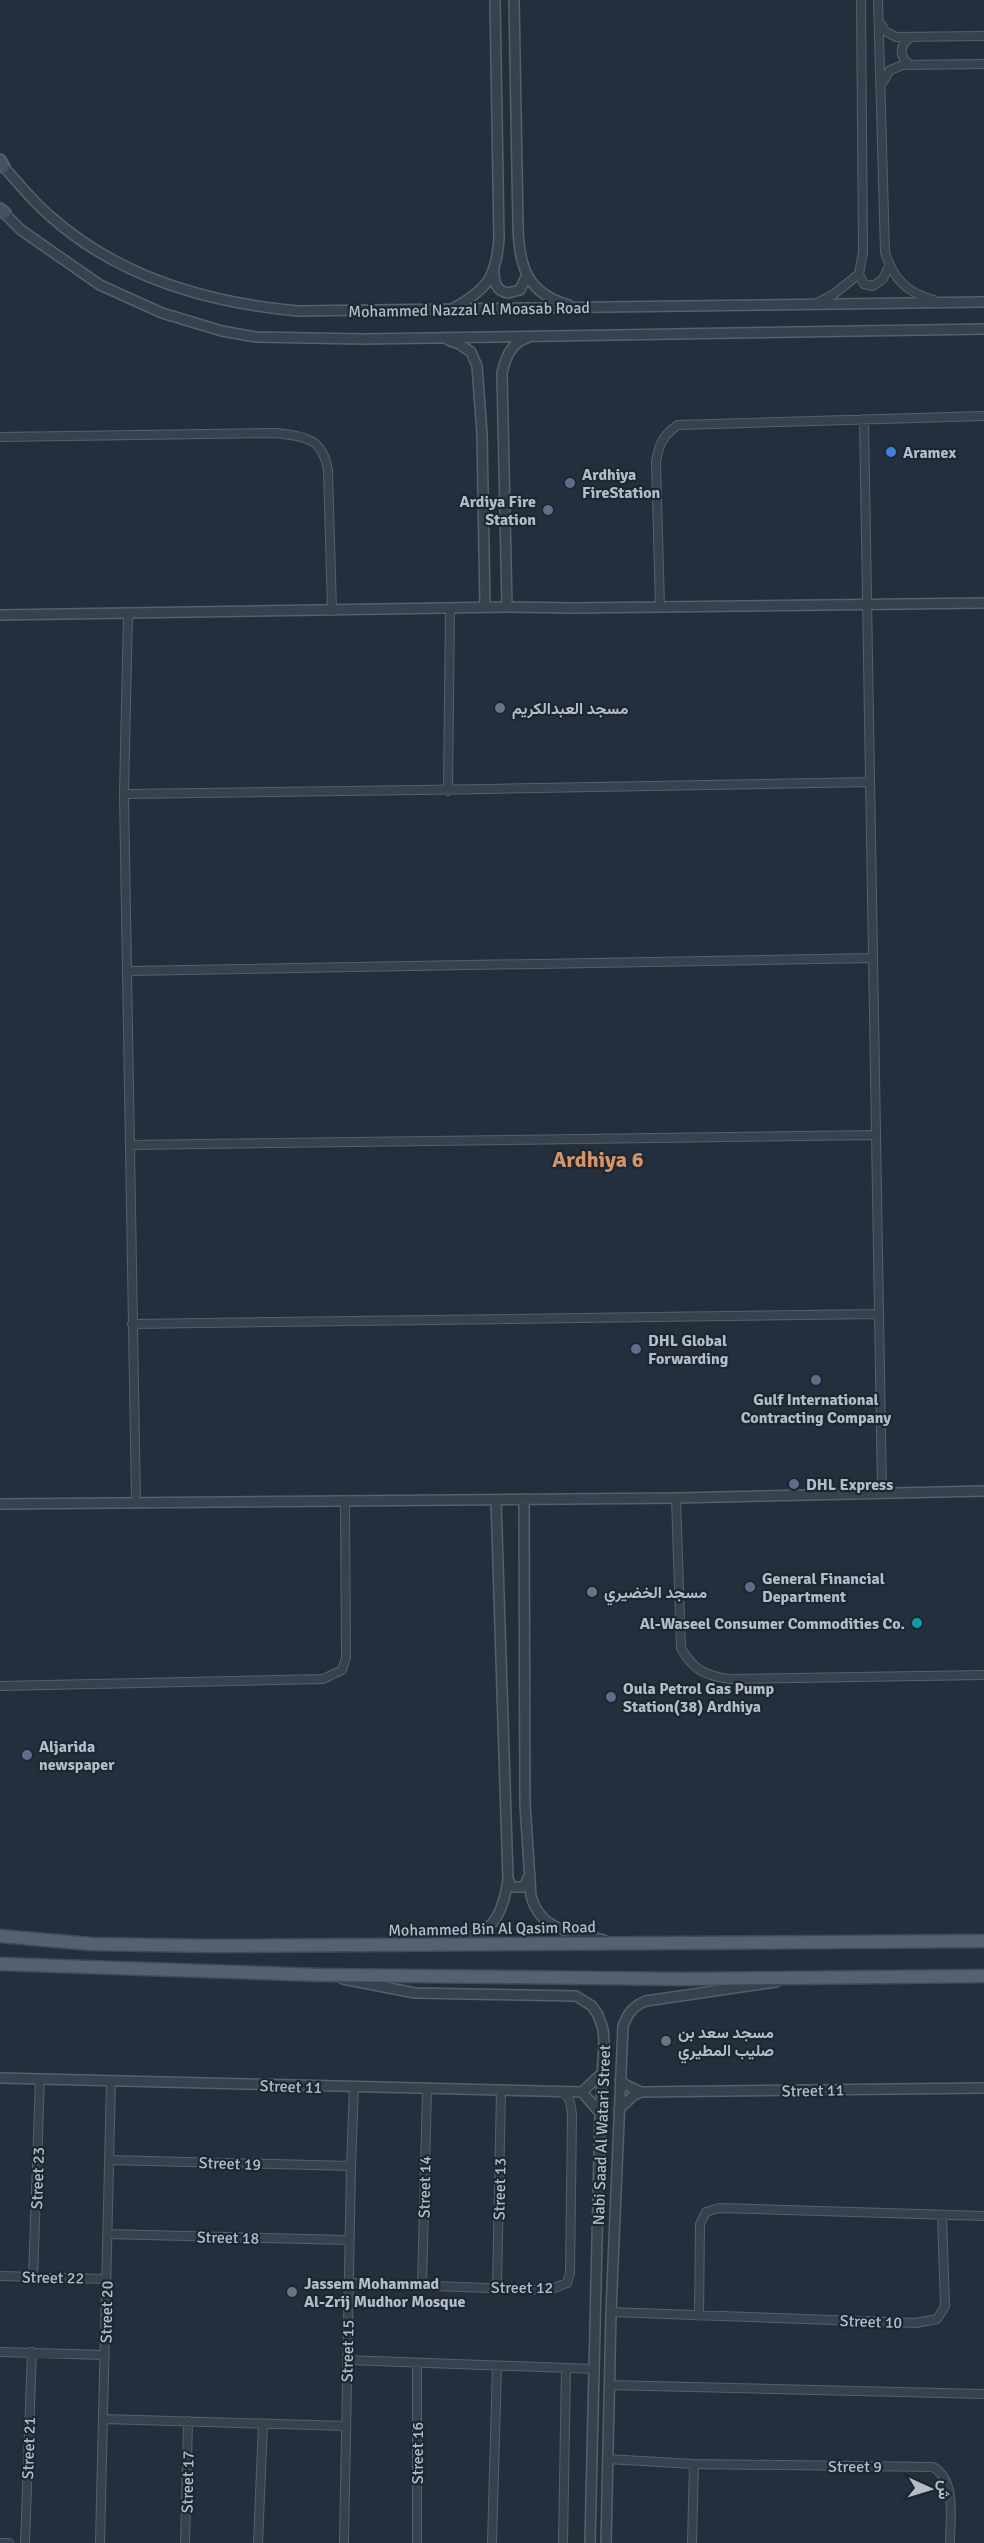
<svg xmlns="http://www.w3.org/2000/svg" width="984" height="2543" viewBox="0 0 984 2543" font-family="Signika,Vazirmatn,sans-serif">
  <rect width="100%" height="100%" fill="#242f3e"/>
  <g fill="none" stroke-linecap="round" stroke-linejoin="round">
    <g stroke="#565f6c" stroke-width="10">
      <path id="minor" d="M878 0 885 252C893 279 907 293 934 300
        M879 21 885 31 896 37 984 36
        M909 64C899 56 899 45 910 38
        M881 85 890 70 903 65 984 64
        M859 274 864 284 873 286 883 279 889 266
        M815 304 834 294 859 274 863 252 861 0
        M864 419 882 1492
        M0 437 276 433C305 437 322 437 328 470L332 611
        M660 606 656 462C659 444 663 435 678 425L984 416
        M128 614 124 794 136 1502
        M448 791 450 608
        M124 794C373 792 621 786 870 782
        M129 971 873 958
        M131 1145 876 1135
        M132 1324 879 1314
        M676 1498 681 1648C693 1670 706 1676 730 1679L984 1675
        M0 1686 323 1679 342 1670 346 1658 345 1500
        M109 2160 351 2166
        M107 2234 349 2240
        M0 2276 106 2279
        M33 2277 40 2079
        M349 2283 549 2290 567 2283 570 2273 572 2116C571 2105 571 2095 559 2092
        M422 2285 427 2089
        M497 2287 501 2090
        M611 2312 916 2323 937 2319 945 2306 942 2215
        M699 2316 700 2224 706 2212 719 2208 984 2216
        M0 2352 105 2355
        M347 2360 595 2369
        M609 2385 984 2394
        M103 2419 346 2426
        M607 2459 694 2464 933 2467C957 2480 950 2519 950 2543
        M0 2543H9
        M25 2543 32 2352
        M100 2543 111 2081
        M185 2543 188 2421
        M258 2543 263 2424
        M344 2543 351 2166 354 2088
        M417 2543V2363
        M492 2543 497 2366
        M563 2543 566 2368
        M692 2543 694 2464"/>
    </g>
    <g stroke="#565f6c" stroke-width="12">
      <path id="tertiary" d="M514 0 518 227C519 266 527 294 569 305
        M0 163C17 181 31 200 50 216 118 277 209 303 298 311L984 302
        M1 210 21 230 100 285 162 313 222 331 256 337 364 339 984 329
        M494 271C494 282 496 291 508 293L520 290 526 277
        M454 308C487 289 496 278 499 239L495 0
        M448 340 459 344 471 352 477 366 482 434 485 607
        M507 607 502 373C506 355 512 342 530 337
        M0 615 507 607 575 608 984 603
        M524 1499 525 1804 531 1896C541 1932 572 1932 604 1940
        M0 1504 676 1498 984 1491
        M508 1879 512 1887H524L529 1876
        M453 1940C492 1937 503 1915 508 1879L496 1500
        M343 1979 415 1993 576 1996 592 2006 598 2015 603 2029 604 2041 600 2113 590 2543
        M0 2078 582 2092 602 2073
        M620 2080 626 2085 641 2092 984 2088
        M582 2092 600 2113
        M619 2109 633 2096 641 2092
        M606 2543 611 2312 623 2026C628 2013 633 2006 646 2001L776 1982"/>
    </g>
    <g stroke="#565f6c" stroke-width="14">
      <path id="secondary" d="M0 160 4 167
        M0 209 5 213"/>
    </g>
    <g stroke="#414a57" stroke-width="15">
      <path id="primary" d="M0 1936 91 1944 214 1946 984 1941
        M0 1964 320 1975 683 1979 984 1976"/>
    </g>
    <use href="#minor" stroke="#38414e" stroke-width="8"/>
    <use href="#tertiary" stroke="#38414e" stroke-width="9"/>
    <use href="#secondary" stroke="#465061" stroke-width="10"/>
    <use href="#primary" stroke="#56606e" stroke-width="12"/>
  </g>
  <circle fill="#3f7fe0" stroke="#1d2633" stroke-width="2" cx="891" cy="452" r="6"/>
  <g fill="#5c6f8a" stroke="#1d2633" stroke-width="2">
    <circle cx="570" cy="483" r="6"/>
    <circle cx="548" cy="510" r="6"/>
    <circle cx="636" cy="1349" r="6"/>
    <circle cx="816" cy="1380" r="6"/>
    <circle cx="794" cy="1484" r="6"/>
    <circle cx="750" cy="1587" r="6"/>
    <circle cx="611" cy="1697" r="6"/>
    <circle cx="27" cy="1755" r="6"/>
  </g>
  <g fill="#6b7280" stroke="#1d2633" stroke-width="2">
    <circle cx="500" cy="708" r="6"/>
    <circle cx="592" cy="1592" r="6"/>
    <circle cx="666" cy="2041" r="6"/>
    <circle cx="292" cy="2292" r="6"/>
  </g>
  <circle fill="#0f9aa8" stroke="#1d2633" stroke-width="2" cx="917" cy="1623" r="6"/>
  <g text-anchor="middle" stroke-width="4.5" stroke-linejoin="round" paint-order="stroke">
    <g font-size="16" fill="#b4bcc9" stroke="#1d2633">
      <text transform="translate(469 309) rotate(-1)" y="6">Mohammed Nazzal Al Moasab Road</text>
      <text transform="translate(492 1928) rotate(-1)" y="6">Mohammed Bin Al Qasim Road</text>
      <text transform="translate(291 2086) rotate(2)" y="6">Street 11</text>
      <text transform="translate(813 2090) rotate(-1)" y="6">Street 11</text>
      <text transform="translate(601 2135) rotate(-88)" y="6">Nabi Saad Al Watari Street</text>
      <text transform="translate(230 2163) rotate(2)" y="6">Street 19</text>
      <text transform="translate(37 2178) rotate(-88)" y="6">Street 23</text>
      <text transform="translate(424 2187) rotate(-89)" y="6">Street 14</text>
      <text transform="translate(499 2189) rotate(-89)" y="6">Street 13</text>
      <text transform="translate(228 2237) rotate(1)" y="6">Street 18</text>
      <text transform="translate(53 2277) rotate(1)" y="6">Street 22</text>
      <text x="522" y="2293">Street 12</text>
      <text transform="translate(106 2312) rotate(-89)" y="6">Street 20</text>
      <text transform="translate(871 2321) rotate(2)" y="6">Street 10</text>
      <text transform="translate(347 2351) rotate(-89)" y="6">Street 15</text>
      <text transform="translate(28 2448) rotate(-88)" y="6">Street 21</text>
      <text transform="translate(417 2453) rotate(-90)" y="6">Street 16</text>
      <text x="855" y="2472">Street 9</text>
      <text transform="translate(187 2482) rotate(-89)" y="6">Street 17</text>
    </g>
    <g font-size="16" font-weight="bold" fill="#b4bcc9" stroke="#1d2633" text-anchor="start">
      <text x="903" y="458">Aramex</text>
      <text x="582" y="480">Ardhiya<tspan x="582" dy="18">FireStation</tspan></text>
      <text x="536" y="507" text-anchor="end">Ardiya Fire<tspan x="536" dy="18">Station</tspan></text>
      <text x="512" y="714">مسجد العبدالكريم</text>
      <text x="648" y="1346">DHL Global<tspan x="648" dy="18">Forwarding</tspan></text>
      <text x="816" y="1405" text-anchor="middle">Gulf International<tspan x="816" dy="18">Contracting Company</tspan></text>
      <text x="806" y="1490">DHL Express</text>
      <text x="762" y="1584">General Financial<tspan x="762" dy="18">Department</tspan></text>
      <text x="604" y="1598">مسجد الخضيري</text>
      <text x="905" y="1629" text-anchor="end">Al-Waseel Consumer Commodities Co.</text>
      <text x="623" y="1694">Oula Petrol Gas Pump<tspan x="623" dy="18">Station(38) Ardhiya</tspan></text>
      <text x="39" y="1752">Aljarida<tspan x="39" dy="18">newspaper</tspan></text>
      <text x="678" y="2038">مسجد سعد بن<tspan x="678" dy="18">صليب المطيري</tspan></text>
      <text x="304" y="2289">Jassem Mohammad<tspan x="304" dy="18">Al-Zrij Mudhor Mosque</tspan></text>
    </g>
    <g font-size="22" font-weight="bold" fill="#d59563" stroke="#1d2633">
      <text x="598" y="1167">Ardhiya 6</text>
    </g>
  </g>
  <g transform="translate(930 2489) rotate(94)" stroke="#1d2633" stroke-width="4.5" paint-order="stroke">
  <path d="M0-4.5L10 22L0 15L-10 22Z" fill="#b4bcc9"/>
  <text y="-9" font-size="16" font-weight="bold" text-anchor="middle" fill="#b4bcc9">ش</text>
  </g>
</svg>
